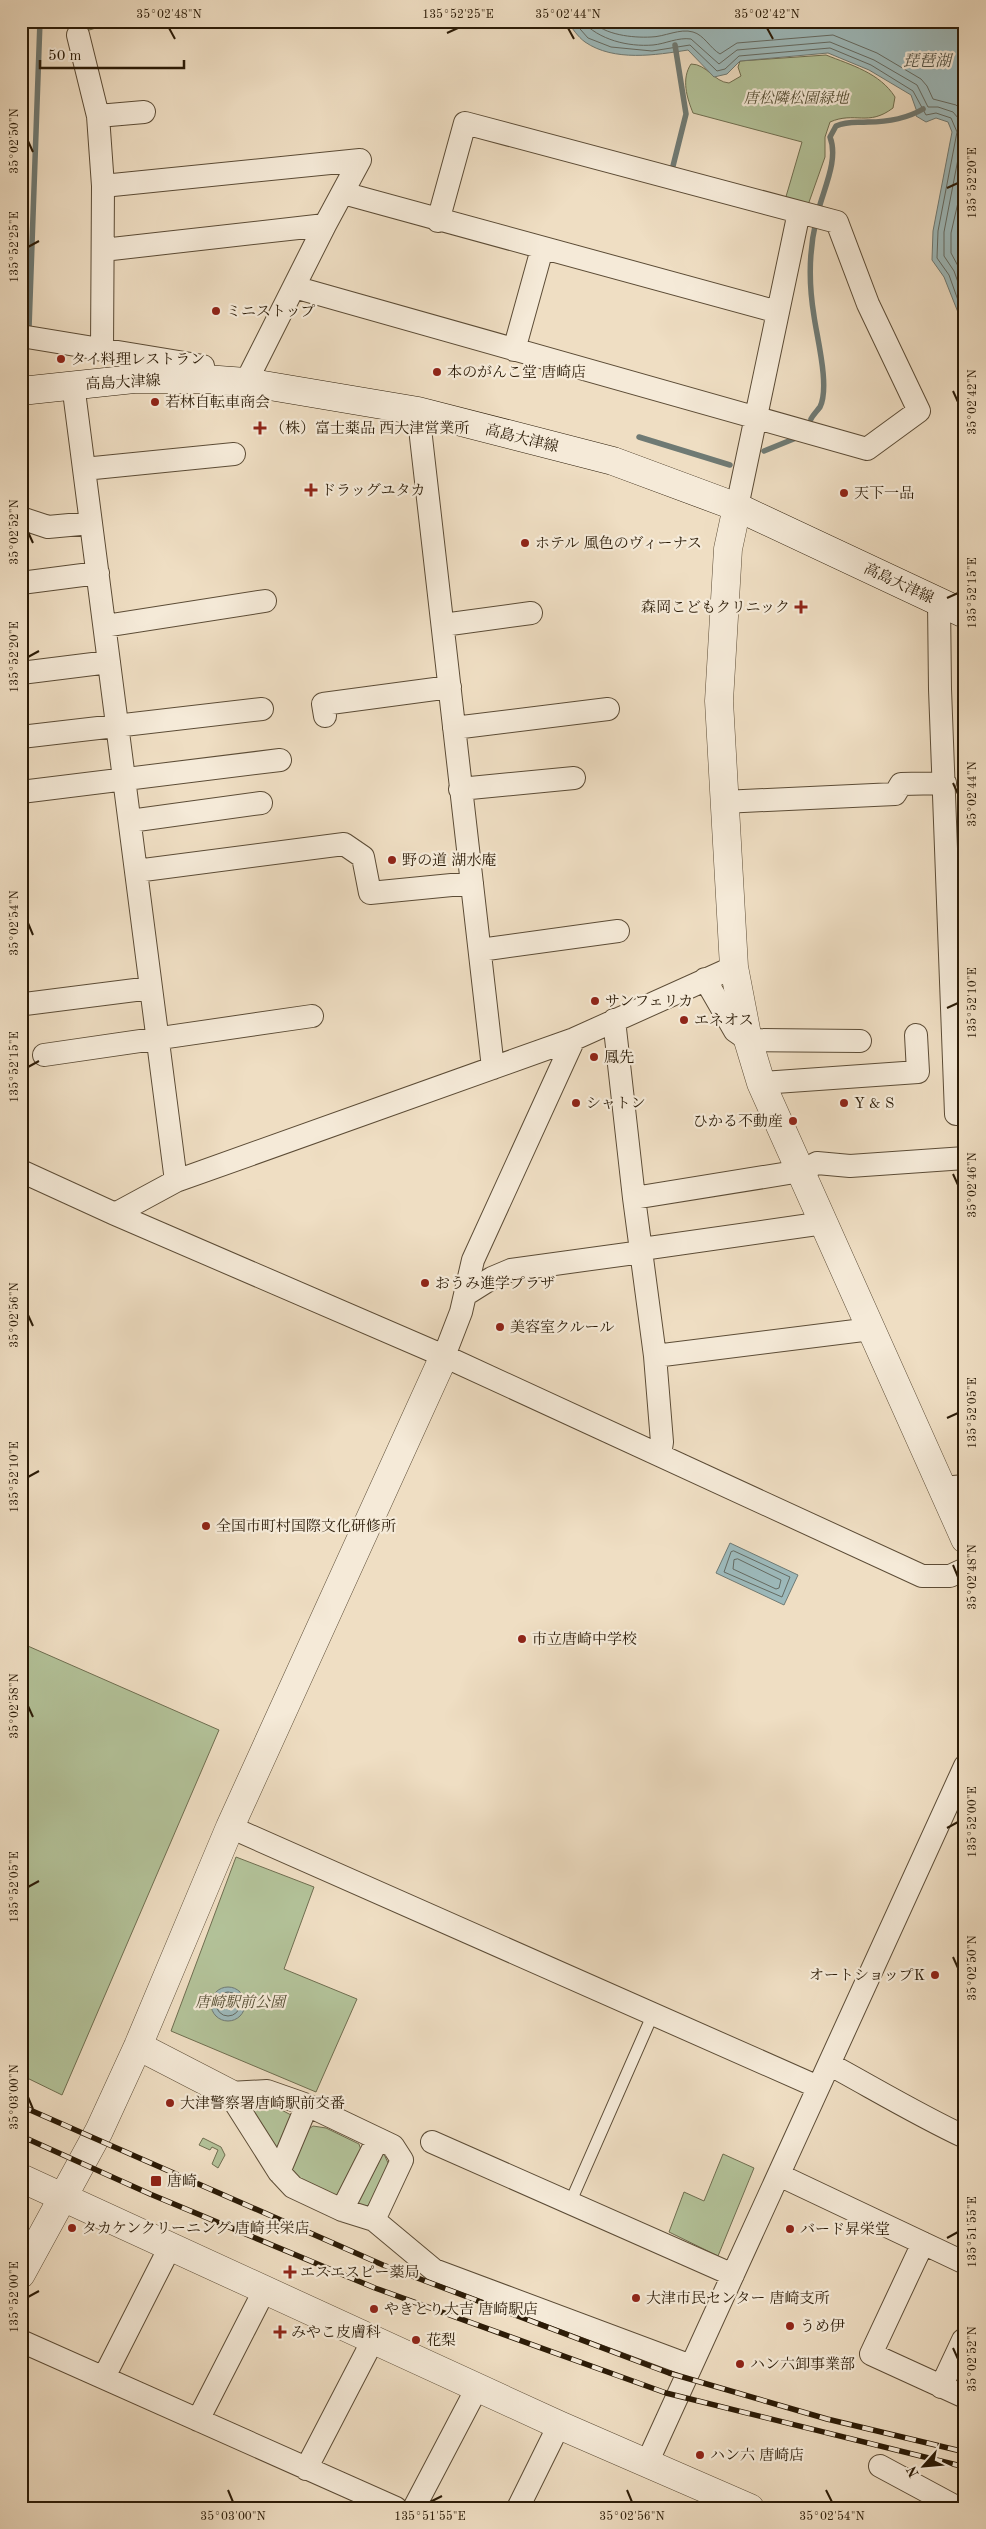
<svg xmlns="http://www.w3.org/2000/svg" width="986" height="2529" viewBox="0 0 986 2529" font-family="'Old Standard TT','Noto Serif JP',serif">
  <rect width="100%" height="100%" fill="#efdec3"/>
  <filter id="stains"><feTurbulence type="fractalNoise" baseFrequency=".004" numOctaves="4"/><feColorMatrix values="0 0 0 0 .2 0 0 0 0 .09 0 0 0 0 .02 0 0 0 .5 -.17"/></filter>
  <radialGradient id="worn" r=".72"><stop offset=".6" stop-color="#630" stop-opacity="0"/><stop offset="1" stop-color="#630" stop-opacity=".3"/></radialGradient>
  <path fill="#b3c299" stroke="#6f6e50" d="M80 21H118L83 32Z
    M826 55C851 65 880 73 895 97L893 108C868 127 855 111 830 122L825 137V157L808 205 785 200 802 142 693 113C687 98 681 79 691 64 707 64 714 82 729 83L741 76 738 67 740 61Z
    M21 1643 219 1730 62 2095 21 2075Z
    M236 1857 314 1887 284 1969 357 1999 316 2092 171 2031Z
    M259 2098 291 2115 293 2122 276 2153 248 2104Z
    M313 2126 326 2128 359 2144 362 2153 337 2201 290 2179 287 2165 300 2135Z
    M203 2138 221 2147 225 2155 218 2168 212 2164 218 2150 212 2147 210 2150 199 2145Z
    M383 2152 389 2165 375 2203 364 2212 354 2208Z
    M723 2154 754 2168 718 2256 669 2232 684 2192 704 2201Z"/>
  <path fill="#9dbabc" stroke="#6f7a74" d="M567 21H965V330L944 277 932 260 933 231 952 132 948 122 936 118 926 122 916 116 917 112 911 95 869 70 828 53 740 61 727 74 714 77 688 50C656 55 614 62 585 42 578 37 572 28 567 21Z
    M730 1543 798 1575 784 1605 716 1573Z
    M211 2004a17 17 0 1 1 34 0a17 17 0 1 1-34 0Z"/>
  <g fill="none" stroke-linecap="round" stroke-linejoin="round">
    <path stroke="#646a62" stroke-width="1" d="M573 21 588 38 611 47 652 51 690 45 717 71 725 69 739 56 830 48 871 65 913 91 926 115 936 113 951 118 957 132 938 231 937 258 949 275 965 320
      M582 21C599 40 628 47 653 45 665 44 678 37 691 39L719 64 737 50 830 42 874 60 917 85 928 107H938L953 112 958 118 963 133 944 232V256L954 271 965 302
      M592 21C604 35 633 38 651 37 664 37 680 28 693 32 704 35 710 48 720 54L737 43 833 35 877 53 921 79 927 86 933 99 956 105 965 114
      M965 172 951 233V253L965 279
      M734 1551 790 1577 782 1597 724 1572 731 1552Z
      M738 1559 781 1580 779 1588 776 1589 733 1569 734 1560Z
      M216 2004a12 12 0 1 1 24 0a12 12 0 1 1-24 0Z"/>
    <path stroke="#6f7a74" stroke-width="5.5" d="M673 166 686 114 675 45
      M818 212C823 190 839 160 830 137L836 126C848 121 856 123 868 122 888 122 906 119 923 109
      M29 328 40 21
      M811 419C813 415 817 411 820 407 830 387 817 338 814 316 809 286 809 251 816 221
      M639 437 730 465
      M764 451 796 438"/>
    <g stroke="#5c4c36" stroke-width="13">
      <path id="service" d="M570 2203 653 2014"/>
    </g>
    <g stroke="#5c4c36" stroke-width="24">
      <path id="minor" d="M78 35 98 116
        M103 186 98 116 144 112
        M343 193 778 312
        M103 250 325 225
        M294 287 867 449 919 411 868 304 837 222 465 123 438 221
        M21 336 203 366 205 379
        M102 350 103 186 360 160
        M514 350 542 249
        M246 382 325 225 360 160
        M73 384 176 1181
        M418 411 493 1068
        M84 469 234 454
        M737 507 799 212
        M21 518 48 527 91 523
        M21 583 98 573
        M939 602 940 689 956 1114
        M443 625 531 613
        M105 626 265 601
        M21 673 109 662
        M325 716 323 704 450 687
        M454 728 608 709
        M21 737 262 709
        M460 789 574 778
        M21 792 280 760
        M723 802 895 794 901 784 945 783
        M130 821 261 803
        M136 871 344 844 363 857 370 893 472 883
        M480 950 618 931
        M705 979 735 1031 748 1040 860 1041
        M25 1004 151 988
        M614 1020 634 1198 655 1356 662 1442 660 1455
        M44 1055 312 1016
        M761 1083 918 1072 916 1035
        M21 1171 115 1214 444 1356 922 1576H950L965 1569
        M634 1198 801 1171 817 1163 850 1166 965 1158
        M115 1214 176 1181 574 1039 734 967
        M642 1249 824 1223
        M465 1295 492 1278 511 1270 642 1252
        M444 1356 461 1312 473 1260 574 1039
        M655 1356 871 1329
        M942 1488 965 1486
        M230 1827 818 2087
        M829 2064C875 2089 918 2115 965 2137
        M229 2093 279 2172 293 2187 342 2210 374 2220 434 2270 691 2366
        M229 2093 267 2091 307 2105 393 2146 402 2160 374 2220
        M432 2142 733 2275
        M279 2172 307 2105
        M779 2175 965 2263
        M342 2210 378 2139
        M923 2243 871 2354 965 2397
        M21 2341 396 2508
        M104 2377 170 2247
        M941 2387 963 2340
        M198 2420 264 2291
        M647 2463 965 1766
        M880 2466 958 2508
        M306 2469 373 2340
        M414 2508 477 2388
        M518 2508 559 2425"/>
    </g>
    <g stroke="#5c4c36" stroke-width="29">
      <path id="tertiary" d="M737 507 728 549 719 701 734 967 748 1040 761 1083 965 1539
        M138 2046 229 2093
        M21 2178 559 2425 750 2508
        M21 2274 99 2131 138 2046 230 1827 444 1356"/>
    </g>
    <g stroke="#2b1b07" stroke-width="29">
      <path id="secondary" d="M21 391 134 379H205L246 382 418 411 613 461 737 507 965 614"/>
    </g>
    <use href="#service" stroke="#f5ead8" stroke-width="11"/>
    <use href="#minor" stroke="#f5ead8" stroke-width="22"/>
    <use href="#tertiary" stroke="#f5ead8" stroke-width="28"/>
    <use href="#secondary" stroke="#f5ead8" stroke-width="28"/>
    <g stroke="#2b1b07" stroke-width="5.5">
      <path id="rail" d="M21 2106 383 2265 669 2373 827 2419 965 2452
        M21 2136 150 2194 375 2288 666 2393 965 2467"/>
    </g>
    <use href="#rail" stroke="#f5ead8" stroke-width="4" stroke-dasharray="11" stroke-linecap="butt"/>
  </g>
  <path fill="none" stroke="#2b1b07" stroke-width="2" d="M169 28 175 39M568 28 574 39M767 28 773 39M447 33 458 28M28 141 33 152M947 188 958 183M28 247 39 241M953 391 958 402M28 532 33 543M947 598 958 593M28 657 39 651M953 783 958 794M28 923 33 935M947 1008 958 1003M28 1067 39 1061M953 1174 958 1185M28 1315 33 1326M947 1418 958 1413M28 1477 39 1471M953 1565 958 1577M28 1706 33 1717M947 1828 958 1822M28 1887 39 1881M953 1957 958 1968M28 2097 33 2109M947 2238 958 2232M28 2297 39 2291M953 2348 958 2359M228 2490 233 2502M627 2490 632 2502M826 2490 832 2502M430 2502 442 2496"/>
  <g fill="#8f2418" stroke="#f5ead8" stroke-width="2">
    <circle cx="216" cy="311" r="5"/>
    <circle cx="61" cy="359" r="5"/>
    <circle cx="437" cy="372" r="5"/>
    <circle cx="155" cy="402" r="5"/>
    <path d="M257.5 420.5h5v5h5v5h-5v5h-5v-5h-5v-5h5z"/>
    <path d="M308.5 482.5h5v5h5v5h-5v5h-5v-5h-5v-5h5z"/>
    <circle cx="844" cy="493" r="5"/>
    <circle cx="525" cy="543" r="5"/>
    <path d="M798.5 599.5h5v5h5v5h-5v5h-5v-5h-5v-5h5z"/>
    <circle cx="392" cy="860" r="5"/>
    <circle cx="595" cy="1001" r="5"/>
    <circle cx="684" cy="1020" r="5"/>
    <circle cx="594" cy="1057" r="5"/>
    <circle cx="576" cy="1103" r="5"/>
    <circle cx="844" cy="1103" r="5"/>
    <circle cx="793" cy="1121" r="5"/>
    <circle cx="425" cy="1283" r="5"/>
    <circle cx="500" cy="1327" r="5"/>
    <circle cx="206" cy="1526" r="5"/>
    <circle cx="522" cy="1639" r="5"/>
    <circle cx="935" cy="1975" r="5"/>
    <circle cx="170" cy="2103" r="5"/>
    <rect x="150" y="2175" width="12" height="12" rx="2.5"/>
    <circle cx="72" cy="2228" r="5"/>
    <circle cx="790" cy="2229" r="5"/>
    <path d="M287.5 2264.5h5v5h5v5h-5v5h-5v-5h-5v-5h5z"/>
    <circle cx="636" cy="2298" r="5"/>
    <circle cx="374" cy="2309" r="5"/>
    <circle cx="790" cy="2326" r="5"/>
    <path d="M277.5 2324.5h5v5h5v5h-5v5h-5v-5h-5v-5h5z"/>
    <circle cx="416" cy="2340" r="5"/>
    <circle cx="740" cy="2364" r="5"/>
    <circle cx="700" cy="2455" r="5"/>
  </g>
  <g text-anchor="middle" stroke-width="4.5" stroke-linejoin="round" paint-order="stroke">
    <g font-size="15" font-style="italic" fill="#544d33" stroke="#f5ead8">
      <text x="796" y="103">唐松隣松園緑地</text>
      <text x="240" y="2007">唐崎駅前公園</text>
    </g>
    <g font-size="15" fill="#2b1b07" stroke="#f5ead8" text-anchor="start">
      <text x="226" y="316">ミニストップ</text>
      <text x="71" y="364">タイ料理レストラン</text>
      <text x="447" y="377">本のがんこ堂 唐崎店</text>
      <text x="165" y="407">若林自転車商会</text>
      <text x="270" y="433">（株）富士薬品 西大津営業所</text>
      <text x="321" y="495">ドラッグユタカ</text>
      <text x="854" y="498">天下一品</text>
      <text x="535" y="548">ホテル 風色のヴィーナス</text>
      <text x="790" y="612" text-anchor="end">森岡こどもクリニック</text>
      <text x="402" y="865">野の道 湖水庵</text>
      <text x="605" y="1006">サンフェリカ</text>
      <text x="694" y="1025">エネオス</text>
      <text x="604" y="1062">鳳先</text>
      <text x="586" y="1108">シャトン</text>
      <text x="854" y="1108">Y &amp; S</text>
      <text x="783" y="1126" text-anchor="end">ひかる不動産</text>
      <text x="435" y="1288">おうみ進学プラザ</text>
      <text x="510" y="1332">美容室クルール</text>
      <text x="216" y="1531">全国市町村国際文化研修所</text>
      <text x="532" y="1644">市立唐崎中学校</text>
      <text x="925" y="1980" text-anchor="end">オートショップK</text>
      <text x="180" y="2108">大津警察署唐崎駅前交番</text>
      <text x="167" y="2186">唐崎</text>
      <text x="82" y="2233">タカケンクリーニング 唐崎共栄店</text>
      <text x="800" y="2234">バード昇栄堂</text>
      <text x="300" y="2277">エスエスピー薬局</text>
      <text x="646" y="2303">大津市民センター 唐崎支所</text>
      <text x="384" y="2314">やきとり大吉 唐崎駅店</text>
      <text x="800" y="2331">うめ伊</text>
      <text x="291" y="2337">みやこ皮膚科</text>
      <text x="426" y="2345">花梨</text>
      <text x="750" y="2369">ハン六卸事業部</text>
      <text x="710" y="2460">ハン六 唐崎店</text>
    </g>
    <g font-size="15" fill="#2b1b07" stroke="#f5ead8">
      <text transform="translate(123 382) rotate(-3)" y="5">高島大津線</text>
      <text transform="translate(522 438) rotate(14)" y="5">高島大津線</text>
      <text transform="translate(899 583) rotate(25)" y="5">高島大津線</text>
    </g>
    <g font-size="16" font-style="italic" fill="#535346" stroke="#f5ead8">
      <text x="927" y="66">琵琶湖</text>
    </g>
  </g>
  <rect width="986" height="2529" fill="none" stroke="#efdec3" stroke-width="55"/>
  <g transform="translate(924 2466) rotate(243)" stroke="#f5ead8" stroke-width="4" paint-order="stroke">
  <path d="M0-4L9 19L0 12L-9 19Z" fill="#2b1b07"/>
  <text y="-8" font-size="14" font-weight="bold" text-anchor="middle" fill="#2b1b07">N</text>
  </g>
  <path d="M40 60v8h144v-8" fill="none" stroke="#2b1b07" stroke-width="2.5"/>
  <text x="48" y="60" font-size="15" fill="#2b1b07" stroke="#f5ead8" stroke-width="4" paint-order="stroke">50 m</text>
  <rect x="28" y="28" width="930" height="2474" fill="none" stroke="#2b1b07" stroke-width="2"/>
  <g font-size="12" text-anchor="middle" fill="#2b1b07">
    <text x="169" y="18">35°02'48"N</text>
    <text x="458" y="18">135°52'25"E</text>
    <text x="568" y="18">35°02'44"N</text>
    <text x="767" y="18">35°02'42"N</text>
    <text transform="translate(14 141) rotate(-90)" y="4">35°02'50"N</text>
    <text transform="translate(972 183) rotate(-90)" y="4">135°52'20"E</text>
    <text transform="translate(14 247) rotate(-90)" y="4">135°52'25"E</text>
    <text transform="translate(972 402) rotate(-90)" y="4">35°02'42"N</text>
    <text transform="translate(14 532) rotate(-90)" y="4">35°02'52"N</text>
    <text transform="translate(972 593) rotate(-90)" y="4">135°52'15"E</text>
    <text transform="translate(14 657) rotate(-90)" y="4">135°52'20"E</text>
    <text transform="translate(972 794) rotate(-90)" y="4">35°02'44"N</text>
    <text transform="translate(14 923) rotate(-90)" y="4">35°02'54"N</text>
    <text transform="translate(972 1003) rotate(-90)" y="4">135°52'10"E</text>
    <text transform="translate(14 1067) rotate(-90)" y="4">135°52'15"E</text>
    <text transform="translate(972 1185) rotate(-90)" y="4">35°02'46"N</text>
    <text transform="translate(14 1315) rotate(-90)" y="4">35°02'56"N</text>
    <text transform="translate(972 1413) rotate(-90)" y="4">135°52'05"E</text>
    <text transform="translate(14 1477) rotate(-90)" y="4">135°52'10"E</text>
    <text transform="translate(972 1577) rotate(-90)" y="4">35°02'48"N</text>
    <text transform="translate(14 1706) rotate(-90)" y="4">35°02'58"N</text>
    <text transform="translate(972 1822) rotate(-90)" y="4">135°52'00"E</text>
    <text transform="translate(14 1887) rotate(-90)" y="4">135°52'05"E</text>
    <text transform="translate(972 1968) rotate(-90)" y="4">35°02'50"N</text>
    <text transform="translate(14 2097) rotate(-90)" y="4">35°03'00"N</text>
    <text transform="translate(972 2232) rotate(-90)" y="4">135°51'55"E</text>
    <text transform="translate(14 2297) rotate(-90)" y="4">135°52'00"E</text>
    <text transform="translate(972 2359) rotate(-90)" y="4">35°02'52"N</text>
    <text x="233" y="2520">35°03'00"N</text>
    <text x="430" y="2520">135°51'55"E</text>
    <text x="632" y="2520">35°02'56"N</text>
    <text x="832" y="2520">35°02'54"N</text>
  </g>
  <rect width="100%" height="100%" filter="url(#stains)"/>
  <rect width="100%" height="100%" fill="url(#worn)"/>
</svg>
